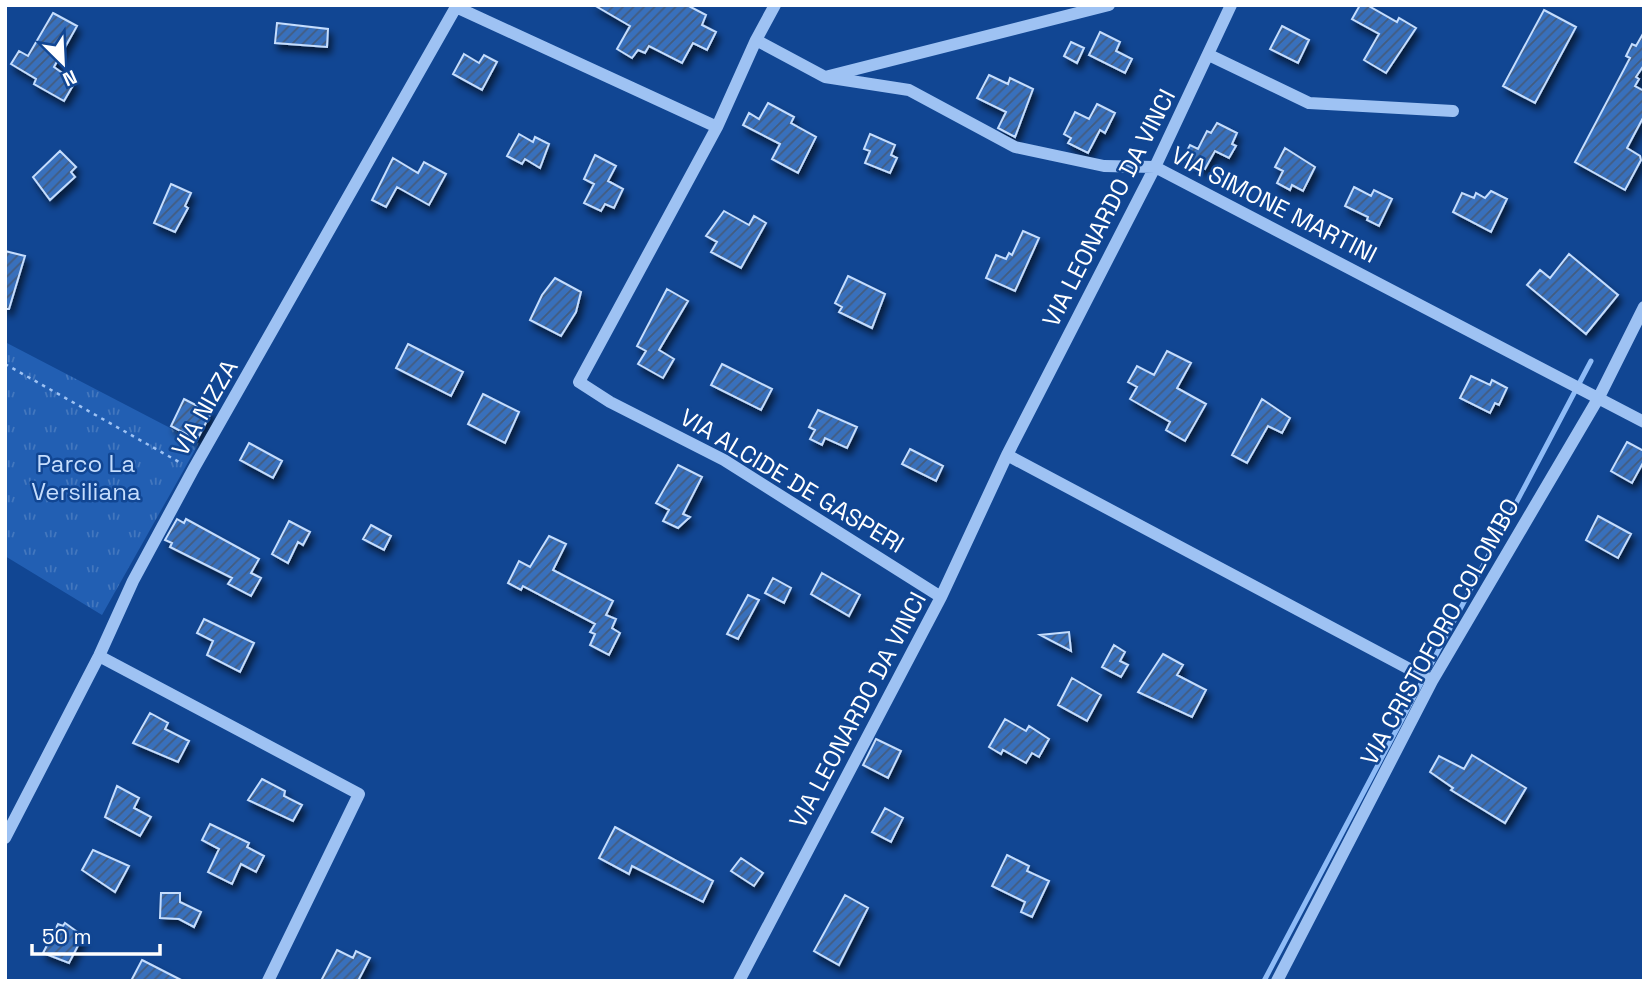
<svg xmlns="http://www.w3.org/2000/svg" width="1649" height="986" viewBox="0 0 1649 986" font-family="'Space Grotesk',sans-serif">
  <defs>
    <pattern id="park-tufts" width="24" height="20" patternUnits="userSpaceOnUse" patternTransform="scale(1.75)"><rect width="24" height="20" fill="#225fb3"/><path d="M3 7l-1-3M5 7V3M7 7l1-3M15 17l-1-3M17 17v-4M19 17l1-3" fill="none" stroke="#4377be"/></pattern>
    <pattern id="building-hatch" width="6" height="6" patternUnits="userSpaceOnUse" patternTransform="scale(1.75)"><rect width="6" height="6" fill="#3970bc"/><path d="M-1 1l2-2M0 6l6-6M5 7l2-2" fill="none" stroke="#435c7e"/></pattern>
    <filter id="shadow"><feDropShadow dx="3.5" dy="6" stdDeviation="3.5" flood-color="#0009"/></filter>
  </defs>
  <rect width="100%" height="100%" fill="#114693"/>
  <path fill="url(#park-tufts)" d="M5 342 199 443 102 615 5 556Z"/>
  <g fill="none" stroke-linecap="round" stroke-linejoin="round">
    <path stroke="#8fbcf7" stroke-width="5" d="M1264 981 1591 361"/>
  </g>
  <path fill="url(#building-hatch)" stroke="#c5ddfd" stroke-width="2" filter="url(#shadow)" d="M594 5H687L706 15 702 25 716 32 707 50 693 43 682 63 649 46 645 53 638 50 632 58 617 49 630 26Z
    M1360 5H1367L1397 22 1399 18 1416 28 1386 73 1364 60 1379 34 1352 19Z
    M1544 10 1576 27 1535 103 1503 86Z
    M53 13 77 26 54 67 75 82 64 101 34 84 36 79 11 64 19 51 28 56Z
    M277 23 328 29 327 47 275 43Z
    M1282 26 1309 40 1298 63 1270 49Z
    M1100 32 1120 42 1116 51 1132 59 1125 73 1089 55Z
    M1644 32V65L1636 77 1639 79 1635 86 1644 91V116L1627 148 1640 156 1641 160 1625 190 1575 162 1630 58 1626 56 1632 44 1636 46Z
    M1071 42 1084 48 1077 63 1064 56Z
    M464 54 479 63 484 55 497 62 482 90 453 74Z
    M989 75 1008 84 1010 78 1033 89 1015 137 998 128 1006 112 977 98Z
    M768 103 794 117 791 123 816 137 798 173 772 159 780 144 743 125 749 113 759 119Z
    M1097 104 1115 113 1105 133 1100 130 1088 153 1068 143 1071 138 1064 134 1075 112 1089 119Z
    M1217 123 1237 133 1232 144 1236 146 1229 158 1215 151 1205 169 1183 158 1190 145 1198 149 1207 131 1211 133Z
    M519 134 533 142 535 137 549 144 540 168 525 159 522 164 507 156Z
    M870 134 895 145 891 155 897 158 890 173 865 163 870 151 864 149Z
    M1285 148 1315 167 1303 191 1292 185 1290 190 1277 183 1283 171 1275 167Z
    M60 151 76 167 71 172 75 177 50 200 33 177Z
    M595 155 616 166 608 181 623 189 614 208 605 204 601 211 584 203 594 184 584 179Z
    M393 158 418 173 424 162 446 174 429 205 397 187 386 207 372 200Z
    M171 184 191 193 185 206 188 208 175 232 154 223Z
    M1354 187 1371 196 1374 190 1392 199 1379 226 1367 220 1368 217 1345 206Z
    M1491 191 1507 199 1491 232 1453 212 1462 193 1474 198 1476 193 1485 198Z
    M724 211 749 225 754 216 766 223 741 268 711 252 717 242 706 236Z
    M1023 231 1039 238 1015 291 986 278 996 255 1006 259 1009 253 1012 255Z
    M5 251 25 256 9 309H5Z
    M1569 254 1618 295 1586 334 1527 285 1540 270 1550 278Z
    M848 276 885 294 872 328 839 312 842 307 835 303Z
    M555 278 581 292 576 312 561 336 530 320 542 295Z
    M667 289 688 301 659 350 674 359 663 378 638 364 646 351 637 346Z
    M408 344 463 372 451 396 396 368Z
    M1167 351 1191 363 1177 388 1206 404 1185 441 1166 430 1170 422 1130 399 1137 387 1128 382 1137 366 1154 375Z
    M722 364 772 389 761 410 711 385Z
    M1471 376 1490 385 1492 380 1507 388 1499 405 1495 403 1490 413 1460 398Z
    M483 394 519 412 505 443 468 424Z
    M184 399 211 413 197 440 171 426Z
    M1262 399 1290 418 1282 433 1268 426 1247 463 1232 455Z
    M818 410 857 427 847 448 825 438 822 445 810 439 815 430 809 427Z
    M1627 442 1644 451V461L1632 483 1611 471Z
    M249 443 282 461 273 478 240 460Z
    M910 449 943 466 936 481 902 464Z
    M678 465 702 477 683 514 690 517 678 528 663 521 669 510 656 503Z
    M1598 516 1631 534 1618 558 1586 540Z
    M177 519 184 523 186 519 259 559 251 573 261 578 251 596 228 584 232 578 170 547 172 543 165 540Z
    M289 521 310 532 303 545 298 542 288 563 272 554Z
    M371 525 391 536 384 550 363 539Z
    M549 536 566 544 553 570 613 601 606 615 616 619 612 628 620 633 609 655 590 645 595 634 590 632 595 624 523 586 521 590 508 583 519 561 530 567Z
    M822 573 860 595 849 616 811 594Z
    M773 578 791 588 784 603 765 593Z
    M748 595 759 600 738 639 727 634Z
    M204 619 254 643 240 672 207 655 213 641 197 633Z
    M1069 632 1071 651 1040 635Z
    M1114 645 1125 652 1120 661 1128 665 1121 677 1102 667Z
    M1163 654 1183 665 1177 675 1206 690 1192 717 1138 692Z
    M1072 678 1101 695 1087 721 1058 705Z
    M150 713 168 723 165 729 189 741 178 762 133 743Z
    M1005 719 1026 731 1029 726 1049 739 1039 757 1032 753 1026 763 1003 750 1001 754 989 747Z
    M876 739 901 751 888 778 863 765Z
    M1472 755 1526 788 1505 823 1451 790 1453 788 1430 772 1439 756 1464 769Z
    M262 779 285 791 284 796 302 805 293 821 248 800Z
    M117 786 139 798 134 808 151 817 140 836 105 817Z
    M885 808 903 818 891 842 872 832Z
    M210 824 249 843 247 847 264 856 256 872 241 864 232 884 208 872 219 849 202 840Z
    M615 827 713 881 703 902 632 866 629 874 599 858Z
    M93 850 129 866 115 892 82 870Z
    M1007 855 1029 866 1027 871 1049 881 1032 917 1021 912 1025 902 992 886Z
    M741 858 763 873 754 886 731 871Z
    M161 893H180V902L201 912 194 927 179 919 160 918Z
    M845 895 868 908 839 965 814 951Z
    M65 923 83 936 69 963 43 953 58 924 63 926Z
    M337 950 353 958 356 951 370 958 358 981H321Z
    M142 960 183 981H131Z"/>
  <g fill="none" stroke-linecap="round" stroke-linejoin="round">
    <path stroke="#9ec2f3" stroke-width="2.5" stroke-dasharray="3.5 5" stroke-linecap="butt" d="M5 364 179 462"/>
    <path stroke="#9ec2f3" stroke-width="12" d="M457 5 456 7 717 127
      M775 5 756 40 717 127 579 382 610 402 724 460 941 597
      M756 40 825 77 1109 5
      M1209 55 1309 103 1453 111
      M825 77 909 90 1015 147 1104 166 1155 167 1644 422
      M1007 455 1432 681
      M99 656 359 794 268 981
      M5 838 99 656 133 581 194 468 456 7
      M739 981 941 597 1007 455 1155 167 1231 5
      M1277 981 1432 681 1599 397 1644 307"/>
  </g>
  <g text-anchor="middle" stroke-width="5" stroke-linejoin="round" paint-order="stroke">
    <g font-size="24" fill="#fff" stroke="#114693">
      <text transform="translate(1274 205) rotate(27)" y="8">VIA SIMONE MARTINI</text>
      <text transform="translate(1109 208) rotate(-63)" y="8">VIA LEONARDO DA VINCI</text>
      <text transform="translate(205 408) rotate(-60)" y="8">VIA NIZZA</text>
      <text transform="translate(792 481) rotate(31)" y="8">VIA ALCIDE DE GASPERI</text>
      <text transform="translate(1440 632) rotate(-61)" y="8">VIA CRISTOFORO COLOMBO</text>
      <text transform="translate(858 710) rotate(-62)" y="8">VIA LEONARDO DA VINCI</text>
    </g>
    <g font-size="24" fill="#c5ddfd" stroke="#114693">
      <text x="86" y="472">Parco La<tspan x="86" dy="28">Versiliana</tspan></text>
    </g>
  </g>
  <rect width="1649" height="986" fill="none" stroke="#ffffff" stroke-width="14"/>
  <g transform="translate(63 63) rotate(156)" stroke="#114693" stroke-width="5" paint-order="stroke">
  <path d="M0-5L12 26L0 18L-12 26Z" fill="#ffffff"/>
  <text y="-10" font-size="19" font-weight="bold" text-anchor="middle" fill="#ffffff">N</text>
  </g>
  <path d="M32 944v10h128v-10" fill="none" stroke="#ffffff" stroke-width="3.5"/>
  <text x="42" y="944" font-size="21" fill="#ffffff" stroke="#114693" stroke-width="5" paint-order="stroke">50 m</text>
</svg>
